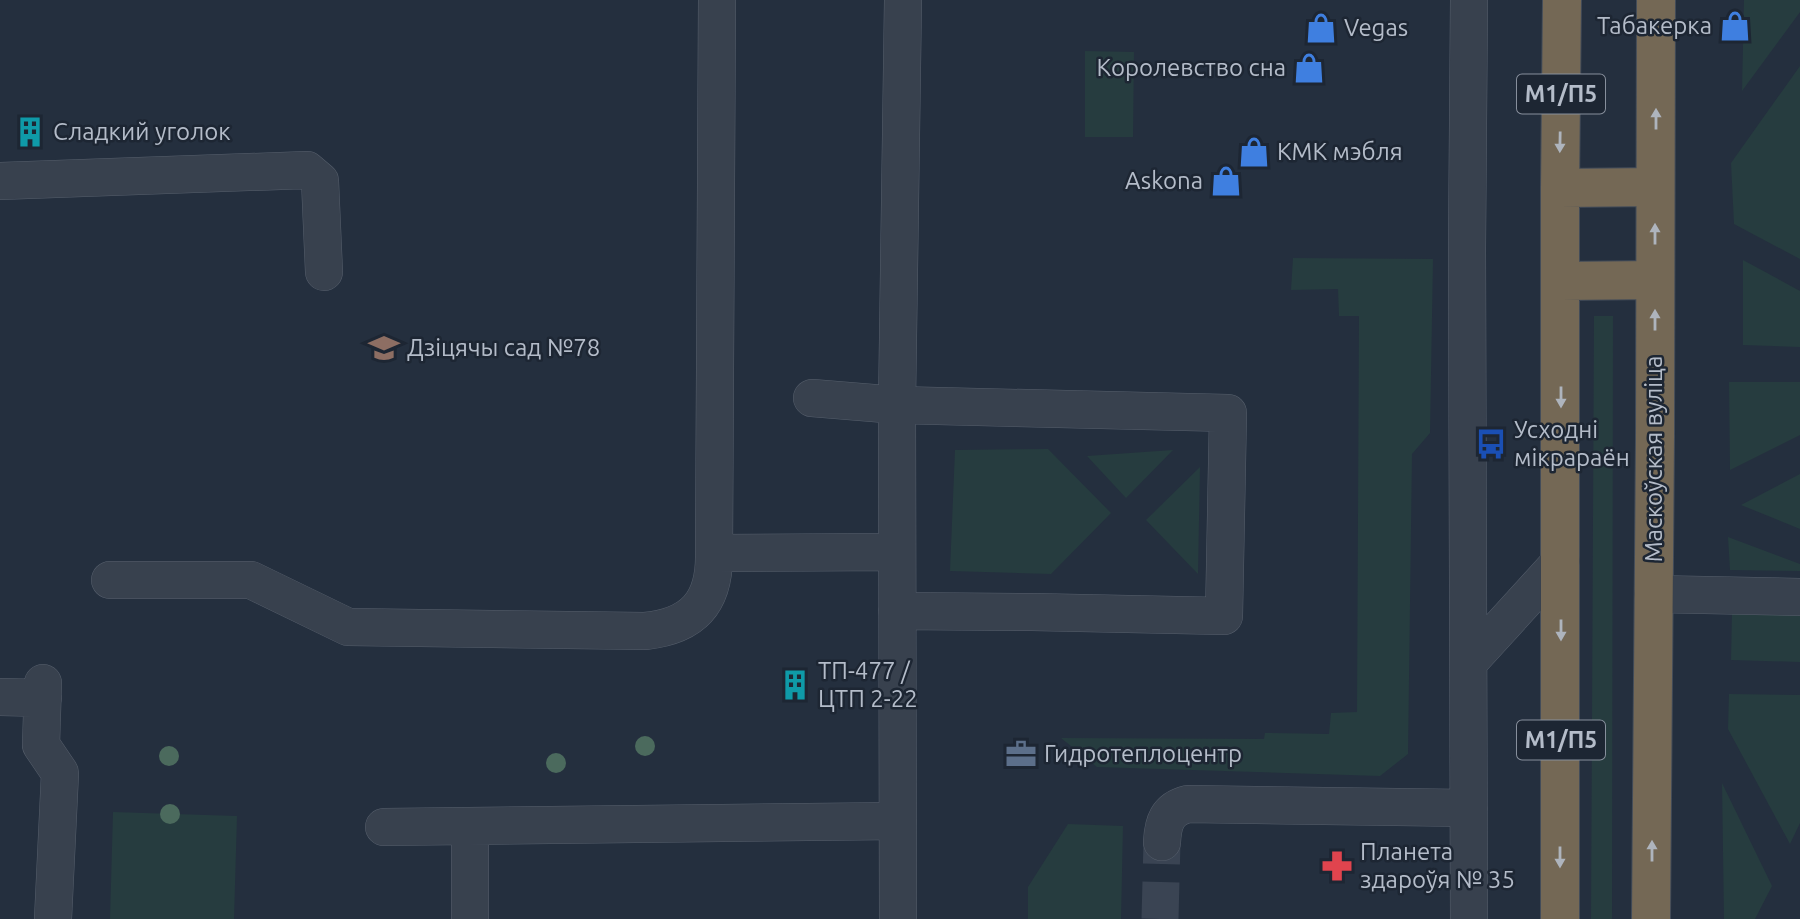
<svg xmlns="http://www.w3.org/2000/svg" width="1800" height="919" viewBox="0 0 1800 919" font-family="Ubuntu,sans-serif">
  <rect width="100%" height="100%" fill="#242f3e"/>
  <path fill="#263c3f" d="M1744 0H1800V12L1742 91Z
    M1085 51 1134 52 1133 137H1085Z
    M1800 66V259L1734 224 1731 163Z
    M1293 258 1433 259 1430 433 1412 454 1408 754 1380 776 1097 767 1061 738 1264 739 1265 733 1329 734 1331 713 1357 712 1359 316H1339L1338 289 1291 290Z
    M1743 260 1800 291V347L1743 345Z
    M1594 316H1613L1612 919H1591Z
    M1729 382H1800V435L1730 470Z
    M1048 449 1111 513 1051 574 950 571 955 450Z
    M1173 450 1126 498 1087 456Z
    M1200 467 1198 574 1146 520Z
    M1800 474V529L1741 505Z
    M1728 537 1800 564V571L1730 570Z
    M1732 611 1800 614V662L1731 660Z
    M1729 694 1800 695V823L1790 844 1728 729Z
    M1722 783 1772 886 1755 919H1724Z
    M113 812 237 816 234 919H110Z
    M1068 824 1123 826 1121 919H1028V887Z"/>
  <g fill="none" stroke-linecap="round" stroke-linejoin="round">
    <path stroke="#3a4453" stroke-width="37" stroke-dasharray="37 18" stroke-linecap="butt" d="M1160 919 1162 842"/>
    <g stroke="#565f6c" stroke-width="38">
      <path id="minor" d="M717 0 714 553 897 552
        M1469 0 1467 248 1469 919
        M0 181 307 170 320 181 324 272
        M812 398 897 405 1228 413 1224 616 1032 612 897 611
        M110 580H251L348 627 645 631C693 626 715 603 714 553
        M1653 594 1800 597
        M1469 662 1561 561
        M43 683 41 745 60 773 53 919
        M0 697 43 698
        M384 827 898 821
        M1162 842C1163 823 1167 809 1188 804L1469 808
        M470 919V827
        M898 919 897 405 903 0"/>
    </g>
    <g stroke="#434c59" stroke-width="40">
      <path id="highway" d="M1560 188 1655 187
        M1561 281 1655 280
        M1560 919V188L1562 0
        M1651 919 1655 437 1656 0"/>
    </g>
    <use href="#minor" stroke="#38414e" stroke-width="37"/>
    <use href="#highway" stroke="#746855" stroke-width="38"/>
  </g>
  <g fill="#4b6a5d">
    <circle cx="645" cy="746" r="10"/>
    <circle cx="169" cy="756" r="10"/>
    <circle cx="556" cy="763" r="10"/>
    <circle cx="170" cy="814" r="10"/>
  </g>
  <defs><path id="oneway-solid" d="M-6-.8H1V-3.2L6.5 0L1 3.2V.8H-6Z" transform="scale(1.75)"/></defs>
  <g fill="#aeb4bd">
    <use href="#oneway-solid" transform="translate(1656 119) rotate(-90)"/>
    <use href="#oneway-solid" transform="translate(1560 142) rotate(91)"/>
    <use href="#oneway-solid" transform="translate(1655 234) rotate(-90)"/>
    <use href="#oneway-solid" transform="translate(1655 320) rotate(-90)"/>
    <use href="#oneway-solid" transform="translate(1561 397) rotate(90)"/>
    <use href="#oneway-solid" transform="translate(1561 630) rotate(90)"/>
    <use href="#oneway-solid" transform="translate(1652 851) rotate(-90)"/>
    <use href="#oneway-solid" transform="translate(1560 857) rotate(90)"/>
  </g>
  <defs>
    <g id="shop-bare" transform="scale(2.415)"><path d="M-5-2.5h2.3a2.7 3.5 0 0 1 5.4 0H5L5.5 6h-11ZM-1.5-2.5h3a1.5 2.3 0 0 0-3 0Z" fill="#3f7fe0" stroke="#1d2633" stroke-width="2.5" paint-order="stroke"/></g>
    <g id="building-bare" transform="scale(2.415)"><path d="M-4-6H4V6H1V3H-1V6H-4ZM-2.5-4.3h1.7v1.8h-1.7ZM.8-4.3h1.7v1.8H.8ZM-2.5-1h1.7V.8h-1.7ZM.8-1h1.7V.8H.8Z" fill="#0f9aa8" stroke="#1d2633" stroke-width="2.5" paint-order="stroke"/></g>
    <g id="school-bare" transform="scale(2.415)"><path d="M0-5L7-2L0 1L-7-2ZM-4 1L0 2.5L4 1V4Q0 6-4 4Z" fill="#8d6e63" stroke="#1d2633" stroke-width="2.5" paint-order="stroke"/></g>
    <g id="bus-bare" transform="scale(2.415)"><path d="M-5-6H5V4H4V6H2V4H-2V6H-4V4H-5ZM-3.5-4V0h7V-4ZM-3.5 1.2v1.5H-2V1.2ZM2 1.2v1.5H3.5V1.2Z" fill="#1a4fb4" stroke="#1d2633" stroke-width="2.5" paint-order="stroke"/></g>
    <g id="office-bare" transform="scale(2.415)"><path d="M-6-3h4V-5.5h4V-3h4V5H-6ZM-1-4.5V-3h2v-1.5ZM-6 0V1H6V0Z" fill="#5c6f8a" stroke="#1d2633" stroke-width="2.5" paint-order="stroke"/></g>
    <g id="pharmacy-bare" transform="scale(2.415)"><path d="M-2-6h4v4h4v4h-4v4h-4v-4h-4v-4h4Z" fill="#e0444e" stroke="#1d2633" stroke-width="2.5" paint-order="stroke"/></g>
  </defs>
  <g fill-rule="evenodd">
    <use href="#shop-bare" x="1735" y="26"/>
    <use href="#shop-bare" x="1321" y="28"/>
    <use href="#shop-bare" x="1309" y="68"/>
    <use href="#building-bare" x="30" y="132"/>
    <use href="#shop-bare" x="1254" y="152"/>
    <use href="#shop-bare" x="1226" y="181"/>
    <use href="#school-bare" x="384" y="348"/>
    <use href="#bus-bare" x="1491" y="444"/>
    <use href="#building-bare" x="795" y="685"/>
    <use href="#office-bare" x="1021" y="754"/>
    <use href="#pharmacy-bare" x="1337" y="866"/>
  </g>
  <g text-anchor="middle" stroke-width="5" stroke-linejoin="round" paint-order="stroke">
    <g fill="#1d2633" stroke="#878f9c" stroke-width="2">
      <rect x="1517" y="74.5" width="88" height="39" rx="5"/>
      <rect x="1517" y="720.5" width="88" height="39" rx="5"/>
    </g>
    <g font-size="23" font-weight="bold" fill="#b4bcc9">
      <text x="1561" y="102">М1/П5</text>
      <text x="1561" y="748">М1/П5</text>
    </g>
    <g font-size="24" fill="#b4bcc9" stroke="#1d2633" text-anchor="start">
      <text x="1712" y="34" text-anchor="end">Табакерка</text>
      <text x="1344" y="36">Vegas</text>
      <text x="1286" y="76" text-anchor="end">Королевство сна</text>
      <text x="53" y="140">Сладкий уголок</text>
      <text x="1277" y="160">КМК мэбля</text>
      <text x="1203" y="189" text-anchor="end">Askona</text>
      <text x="407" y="356">Дзіцячы сад №78</text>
      <text x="1514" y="438">Усходні<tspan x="1514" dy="28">мікрараён</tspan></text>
      <text x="818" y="679">ТП-477 /<tspan x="818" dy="28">ЦТП 2-22</tspan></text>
      <text x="1044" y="762">Гидротеплоцентр</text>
      <text x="1360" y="860">Планета<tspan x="1360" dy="28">здароўя № 35</tspan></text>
    </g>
    <g font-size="24" fill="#b4bcc9" stroke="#1d2633">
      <text transform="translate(1654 459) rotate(-90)" y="8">Маскоўская вуліца</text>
    </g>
  </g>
</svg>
